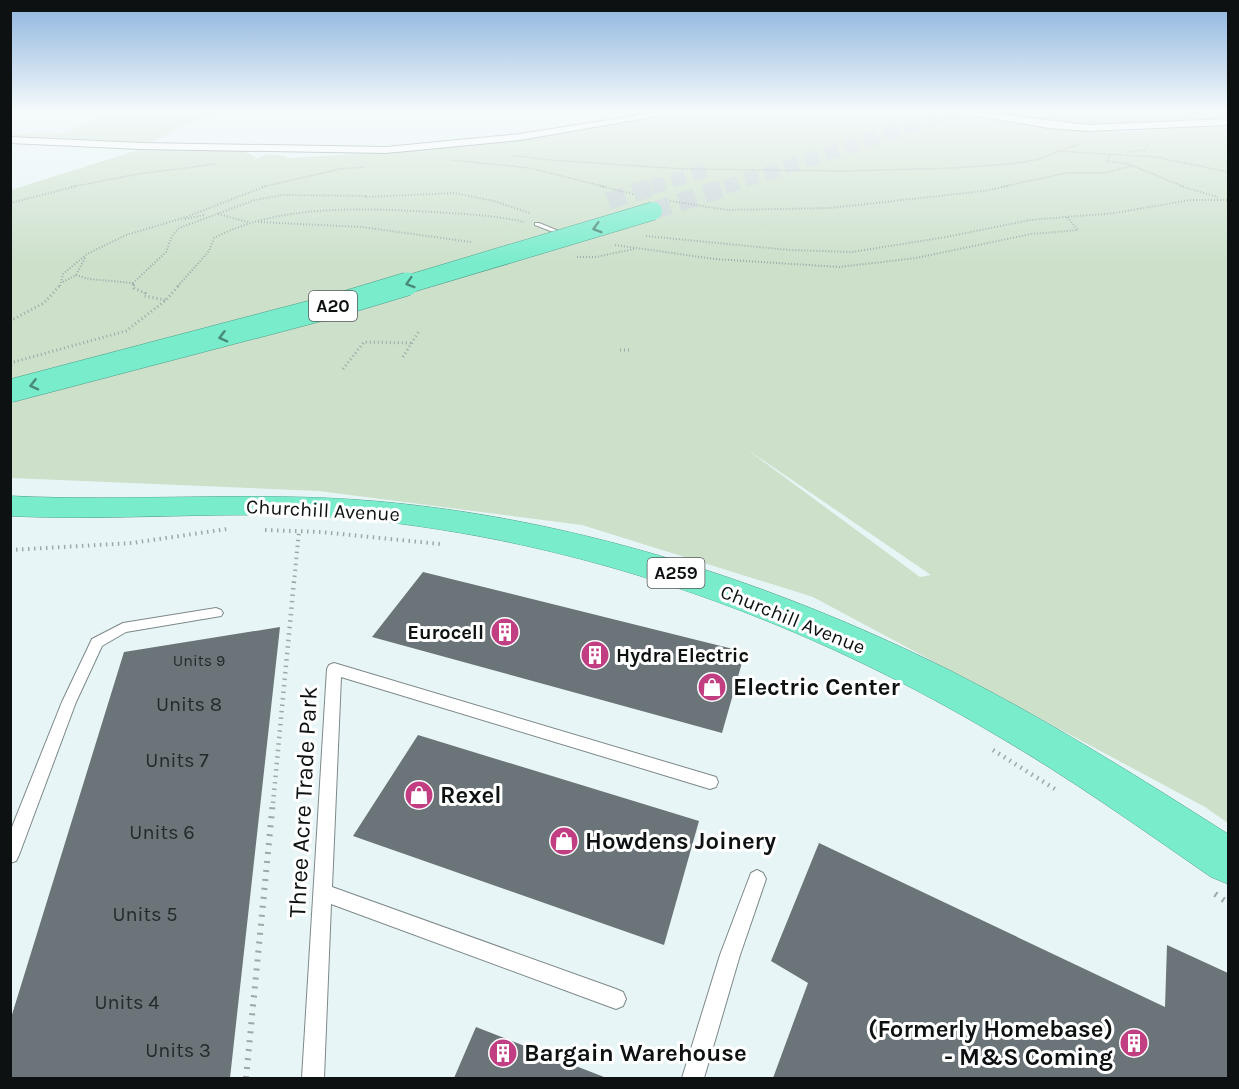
<svg xmlns="http://www.w3.org/2000/svg" width="1239" height="1089" viewBox="0 0 1239 1089" font-family="Karla,sans-serif">
  <rect width="100%" height="100%" fill="#e8f5f6"/>
  <path fill="#cce0ca" fill-rule="evenodd" d="M122 111H216L148 144 11 138V135L41 132 61 133Z
    M700 111H933L1050 128 1125 132 1228 125V753L1225 752 1228 754V823L1205 807 813 597 582 525 319 491 11 478V190L138 150 16 143 246 150 245 152 256 157 253 160 267 154 286 156V158L427 150ZM650 208 664 214 636 226 611 219ZM745 448 931 575 920 577Z
    M979 111H1228V118L1137 125 1082 126Z"/>
  <path fill="#6a7479" d="M423 572 745 652 722 733 372 637Z
    M280 627 230 1078H10V1021L124 652Z
    M418 735 699 821 664 945 353 836Z
    M819 843 1165 1007 1167 945 1228 973V1078H773L808 983 771 961Z
    M476 1027 604 1077V1078H454Z"/>
  <g fill="none" stroke-linecap="round" stroke-linejoin="round">
    <path stroke="#c7d3d4" stroke-width="14" stroke-dasharray="14 7" stroke-linecap="butt" d="M652 187 707 170
      M725 187 957 111"/>
    <path stroke="#c7d3d4" stroke-width="18" stroke-dasharray="18 9" stroke-linecap="butt" d="M608 201 657 186
      M653 211 730 186"/>
    <g stroke="#7d8889" stroke-width="2">
      <path id="lane" d="M535 223H539L571 236 566 237 535 225Z
        M216 608 221 610 223 613 221 616 126 632 102 646 76 702 19 855 16 861 10 863V832L62 702 92 639 123 623Z
        M334 663 716 777 718 782 716 787 710 789 341 677 332 887 616 989 623 992 626 999 623 1006 616 1009 331 904 324 1078H302L327 669 329 665Z
        M757 870 763 873 766 879 740 955 704 1078H682L720 955 751 873Z"/>
    </g>
    <g stroke="#7d8889" stroke-width="2">
      <path id="street" d="M665 111H686L520 140 386 153 141 149 10 143V137L141 143 386 147 520 134Z
        M950 111H972L1088 125 1228 119V125L1088 131 1049 128Z"/>
    </g>
    <g stroke="#539f8b" stroke-width="1">
      <path id="highway" d="M10 496C131 502 253 491 373 501 573 518 770 581 949 670 1046 719 1137 776 1228 834V884L1211 877C1140 828 1070 778 996 735 806 622 598 546 378 521 256 507 133 522 10 516Z"/>
    </g>
    <path stroke="#9ea8a9" stroke-width="1.5" stroke-dasharray="1 1.5" stroke-linecap="butt" d="M1057 151 1156 157 1228 172
      M1127 152 1145 150 1148 141
      M1111 154 1106 161 1128 164 1185 187
      M510 155 550 160 684 169 846 171 954 168 1010 164 1036 160 1079 144
      M452 160 530 168 606 187
      M71 187 138 174 216 164
      M262 187 340 169 364 167
      M1001 187 1067 173H1105L1131 166"/>
    <path stroke="#9ea8a9" stroke-width="2" stroke-dasharray="1 2" stroke-linecap="butt" d="M600 186 633 194
      M1180 186 1218 197
      M670 201 728 210 830 208 984 191 1008 186
      M10 203 77 186
      M218 214 248 222
      M185 219 204 215
      M258 222 362 227 471 242
      M646 236 789 250 852 252 946 237 1030 220 1115 213 1190 200H1228
      M615 245 715 259 839 267 916 258 1031 234 1078 230 1067 217
      M577 257H596L634 249
      M76 275 89 279 133 283
      M63 282 76 275 85 258
      M60 286 63 274 87 254 126 235 186 217 266 186
      M134 286 133 283 166 252 172 236 179 228 255 200 283 195 367 196 365 197 454 193 494 201 530 213
      M178 286 209 251 214 238C279 204 362 208 433 212 464 214 494 215 524 222"/>
    <path stroke="#9ea8a9" stroke-width="3" stroke-dasharray="1 3" stroke-linecap="butt" d="M133 284 134 288 145 293 144 296 166 300
      M10 321 44 303 61 284
      M620 350H632
      M403 357 419 331
      M10 363 126 331 166 300 180 284
      M343 369 364 342 412 343"/>
    <path stroke="#9ea8a9" stroke-width="4" stroke-dasharray="1.5 4.5" stroke-linecap="butt" d="M265 530 321 532 440 544
      M10 550 132 543 227 529
      M294 583 299 531"/>
    <path stroke="#9ea8a9" stroke-width="4.5" stroke-dasharray="1.5 5" stroke-linecap="butt" d="M993 750 1058 791
      M273 803 294 581"/>
    <path stroke="#9ea8a9" stroke-width="6" stroke-dasharray="2 7" stroke-linecap="butt" d="M1215 894 1228 903
      M246 1078 273 801"/>
    <use href="#lane" fill="#fff" fill-rule="evenodd"/>
    <use href="#street" fill="#fff" fill-rule="evenodd"/>
    <use href="#highway" fill="#79eccc" fill-rule="evenodd"/>
    <g stroke="#539f8b" stroke-width="19" stroke-linecap="butt">
      <path id="highway-bridge-far1" d="M402 286 653 211"/>
    </g>
    <g stroke="#539f8b" stroke-width="24" stroke-linecap="butt">
      <path id="highway-bridge" d="M10 391 334 306 407 284"/>
    </g>
    <use href="#highway-bridge-far1" stroke="#79eccc" stroke-width="18"/>
    <use href="#highway-bridge" stroke="#79eccc" stroke-width="23"/>
  </g>
  <defs><path id="oneway-chevron" d="M-2-3.5L2.5 0L-2 3.5" fill="none" stroke-width="1.6" stroke-linecap="round" stroke-linejoin="round" transform="scale(1.5)"/></defs>
  <g stroke="#488978">
    <use href="#oneway-chevron" transform="translate(597 228) rotate(164)"/>
    <use href="#oneway-chevron" transform="translate(410 283) rotate(163)"/>
    <use href="#oneway-chevron" transform="translate(223 337) rotate(165)"/>
    <use href="#oneway-chevron" transform="translate(34 385) rotate(166)"/>
  </g>
  <linearGradient id="sky" x2="0" y2="1"><stop stop-color="#8cb3de"/><stop offset="0.42" stop-color="#f5fafb"/><stop offset="1" stop-color="#f5fafb" stop-opacity="0"/></linearGradient>
  <rect width="1239" height="264" fill="url(#sky)"/>
  <defs>
    <g id="building-disc" transform="scale(1.5)"><circle r="9.5" fill="#c23e83" stroke="#fff"/><path d="M-4-6H4V6H1V3H-1V6H-4ZM-2.5-4.3h1.7v1.8h-1.7ZM.8-4.3h1.7v1.8H.8ZM-2.5-1h1.7V.8h-1.7ZM.8-1h1.7V.8H.8Z" fill="#fff"/></g>
    <g id="shop-disc" transform="scale(1.5)"><circle r="9.5" fill="#c23e83" stroke="#fff"/><path d="M-5-2.5h2.3a2.7 3.5 0 0 1 5.4 0H5L5.5 6h-11ZM-1.5-2.5h3a1.5 2.3 0 0 0-3 0Z" fill="#fff"/></g>
  </defs>
  <g fill-rule="evenodd">
    <use href="#building-disc" x="505" y="632"/>
    <use href="#building-disc" x="595" y="655"/>
    <use href="#shop-disc" x="712" y="687"/>
    <use href="#shop-disc" x="419" y="795"/>
    <use href="#shop-disc" x="564" y="841"/>
    <use href="#building-disc" x="1134" y="1043"/>
    <use href="#building-disc" x="503" y="1053"/>
  </g>
  <g text-anchor="middle" stroke-width="6" stroke-linejoin="round" paint-order="stroke">
    <g font-size="16" fill="#242a2c">
      <text x="199" y="666">Units 9</text>
    </g>
    <g fill="#fff" stroke="#565859" stroke-width="1.5">
      <rect x="309" y="291" width="48" height="30" rx="4.5"/>
      <rect x="647.5" y="558" width="57" height="30" rx="4.5"/>
    </g>
    <g font-size="18" font-weight="bold" fill="#0d1112">
      <text x="333" y="312">A20</text>
      <text x="676" y="579">A259</text>
    </g>
    <g font-size="20" fill="#0d1112" stroke="#fff">
      <text transform="translate(323 510) rotate(3)" y="7">Churchill Avenue</text>
      <text transform="translate(793 619) rotate(22)" y="7">Churchill Avenue</text>
    </g>
    <g font-size="20" font-weight="bold" fill="#0d1112" stroke="#fff" text-anchor="end">
      <text x="484" y="639">Eurocell</text>
      <text x="616" y="662" text-anchor="start">Hydra Electric</text>
    </g>
    <g font-size="20" fill="#242a2c">
      <text x="189" y="711">Units 8</text>
      <text x="177" y="767">Units 7</text>
      <text x="162" y="839">Units 6</text>
      <text x="145" y="921">Units 5</text>
      <text x="127" y="1009">Units 4</text>
      <text x="178" y="1057">Units 3</text>
    </g>
    <g font-size="24" font-weight="bold" fill="#0d1112" stroke="#fff" text-anchor="start">
      <text x="733" y="695">Electric Center</text>
      <text x="440" y="803">Rexel</text>
      <text x="585" y="849">Howdens Joinery</text>
      <text x="1113" y="1037" text-anchor="end">(Formerly Homebase)<tspan x="1113" dy="28">- M&amp;S Coming</tspan></text>
      <text x="524" y="1061">Bargain Warehouse</text>
    </g>
    <g font-size="24" fill="#0d1112" stroke="#fff">
      <text transform="translate(303 802) rotate(-87)" y="8">Three Acre Trade Park</text>
    </g>
  </g>
  <rect width="1239" height="1089" fill="none" stroke="#0d1112" stroke-width="24"/>
</svg>
